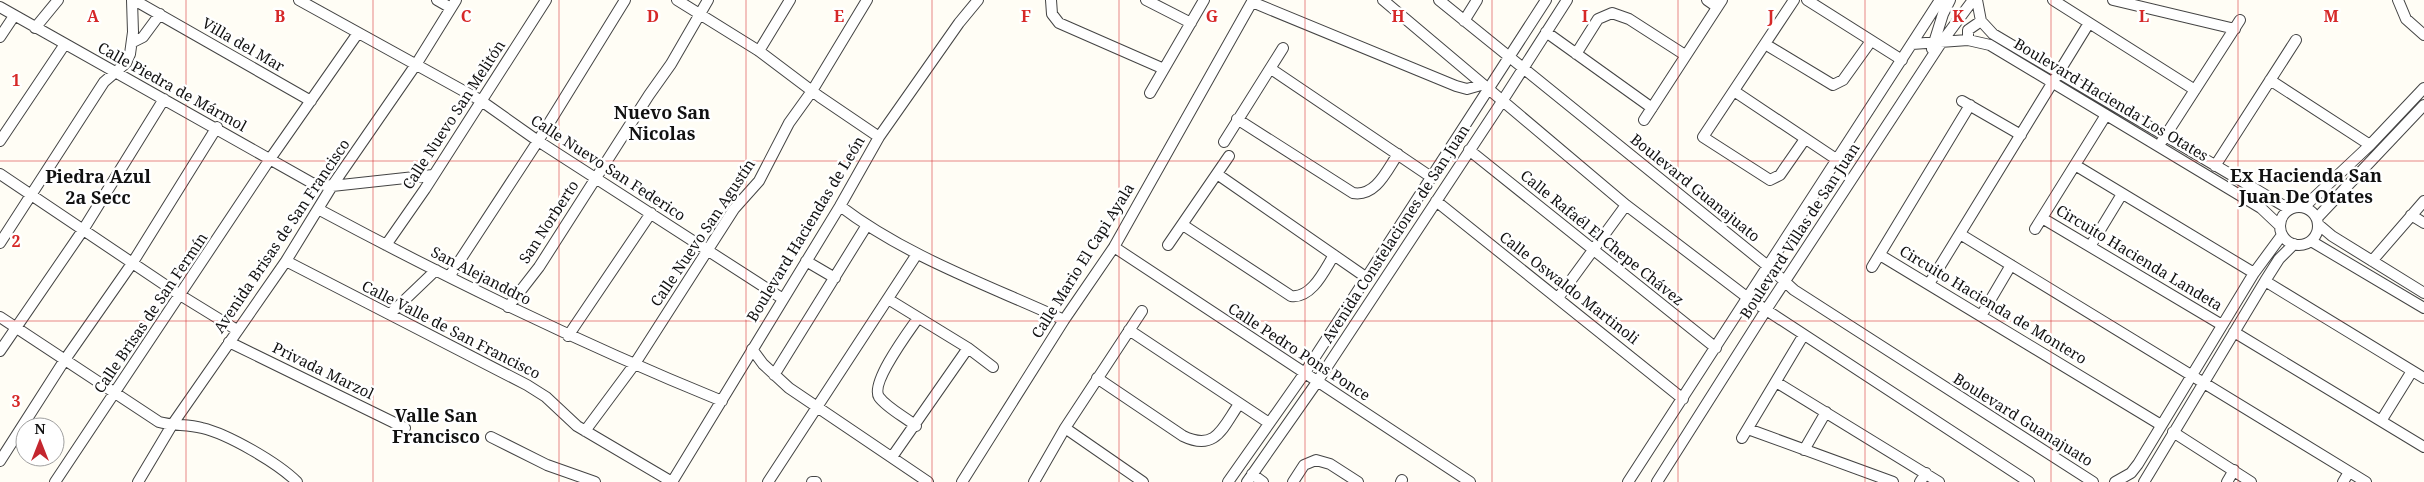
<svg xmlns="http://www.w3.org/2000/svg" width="2424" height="482" viewBox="0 0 2424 482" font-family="'Noto Serif',serif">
  <rect width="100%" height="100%" fill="#fffdf5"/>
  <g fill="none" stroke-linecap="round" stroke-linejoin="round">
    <g stroke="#444" stroke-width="12">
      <path id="minor" d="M134 0 311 101
        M299 0 480 100 538 141 783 299
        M437 0 451 8
        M677 0 759 51 820 97 879 137
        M1051 0 1052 14 1059 23 1164 69
        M1146 0 1191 23
        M1383 0 1626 205 1748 298 2029 482
        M1439 0 1769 267 1794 290 2093 482
        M1707 0 1717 7
        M1794 0 1703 137 1770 180 1780 175 1805 139
        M1807 0 1902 60
        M1977 0 1981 21 1993 34 2289 209
        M2053 0 2195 90
        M2113 0 2235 29
        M2398 0 2406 19 2424 35
        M1252 2 1456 86 1467 89 1481 85
        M0 7 312 183 332 186 433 175
        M1464 21 1477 0
        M35 28 58 0
        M1546 32 1652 108
        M0 37 14 16
        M1968 40V30L1981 21
        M133 42 143 37 160 14
        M1765 44 1833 85 1843 80 1871 41
        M1912 44 1968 40 1990 45 2261 208 2280 226
        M1932 49 1943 14 1950 0
        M759 51 790 0
        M1576 54 1598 19 1612 13 1629 19 1685 55
        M1271 69 1431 177
        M2270 80 2370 145
        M1734 91 1836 159
        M1150 93 1204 0
        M1962 101 2021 135
        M1237 119 1353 193C1376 197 1387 170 1398 154
        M1644 120 1722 0
        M0 141 65 44
        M2162 141 2240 20
        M1224 142 1283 48
        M1469 150 1716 348
        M2075 165 2254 273
        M2215 166 2296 40
        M0 174 180 295 237 330
        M1217 174 1367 278
        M1436 201 1683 399
        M840 206C907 257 988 285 1064 320
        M2280 226a19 19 0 1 1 38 0a19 19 0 1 1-38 0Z
        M2304 207 2370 145 2424 88
        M318 209C450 280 584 345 722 401
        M2411 215 2424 223
        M2042 218 2222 325
        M2317 218 2424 105
        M1183 225 1291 296C1312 299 1325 269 1334 255
        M2319 225 2332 236 2424 293
        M2035 229 2106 115
        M1960 234 2366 482
        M2311 241 2424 308
        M0 243 104 82 126 63 130 54 133 32 132 0
        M386 245 425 189 546 0
        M1168 245 1229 156
        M2091 245 2122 194
        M1114 247 1470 482
        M1880 255 2161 425
        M286 261 527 385 546 397 577 426 672 482
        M806 261 835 278
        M2372 261 2424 201
        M1872 267 1970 105
        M449 277 538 141 625 0
        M2265 281 2424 378
        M1929 284 2089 23
        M1558 298 1626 205
        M888 299 968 348 993 367
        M508 307 539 267 649 95 671 64 708 0
        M390 314 436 270
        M1981 316 2011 265
        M0 317 159 422C173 426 188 424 202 428 228 434 278 463 297 482
        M1129 330 1269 423
        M2234 332 2424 447
        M568 336 651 213
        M229 342 405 428
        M752 349 763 364 789 388 928 482
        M0 351 83 230 164 99
        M774 375 867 225
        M1097 378 1183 436C1216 452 1223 427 1239 404
        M1776 382 1939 482
        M2381 421 2412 371
        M916 426C905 417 887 408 879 397 870 383 909 331 918 318
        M1065 428 1143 482
        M1748 429 1893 482
        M585 431 634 365 734 209 759 181 789 123 812 91 867 0
        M2173 432 2251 482
        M491 437 547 465 595 482
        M1742 438 1803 336
        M1804 450 1826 412
        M892 457 968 348
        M0 461 64 361 133 262 217 127
        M1252 474 1263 482
        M55 482 270 159 358 33
        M138 482 172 425 286 261 332 186 417 63 456 0
        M672 482 840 206 879 137 959 23 978 0
        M768 482 917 254
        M812 482H816
        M962 482 1064 320 1114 247 1253 0
        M1034 482 1065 428 1142 311
        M1228 482 1304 374 1546 0
        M1247 482 1317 382 1503 100 1567 0
        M1293 482 1304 465 1316 460 1330 464 1358 482
        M1401 482 1402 480
        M1628 482 1940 0
        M1657 482 1766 310 1941 43 1973 0
        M1920 482 1926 473
        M2115 482 2131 473 2138 464 2254 273 2282 235
        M2144 482 2265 281 2279 259 2294 244
        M2227 482 2234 470
        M2343 482 2349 472"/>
    </g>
    <use href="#minor" stroke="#fff" stroke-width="10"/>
  </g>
  <path fill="none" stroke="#d62828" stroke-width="1" stroke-opacity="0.55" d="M186 0V482M373 0V482M559 0V482M746 0V482M932 0V482M1119 0V482M1305 0V482M1492 0V482M1678 0V482M1865 0V482M2051 0V482M2238 0V482M0 161H2424M0 321H2424"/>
  <g text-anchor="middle" stroke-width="5" stroke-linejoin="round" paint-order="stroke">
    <g font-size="15" fill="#111" stroke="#fff">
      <text transform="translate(243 45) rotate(30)" y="5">Villa del Mar</text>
      <text transform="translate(172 87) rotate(29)" y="5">Calle Piedra de Mármol</text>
      <text transform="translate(2111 100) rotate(31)" y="5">Boulevard Hacienda Los Otates</text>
      <text transform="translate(454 115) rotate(-57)" y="5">Calle Nuevo San Melitón</text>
      <text transform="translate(608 168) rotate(33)" y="5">Calle Nuevo San Federico</text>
      <text transform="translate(1695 188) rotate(39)" y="5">Boulevard Guanajuato</text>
      <text transform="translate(549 222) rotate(-57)" y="5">San Norberto</text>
      <text transform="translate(806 229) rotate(-59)" y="5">Boulevard Haciendas de León</text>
      <text transform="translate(1800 231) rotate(-57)" y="5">Boulevard Villas de San Juan</text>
      <text transform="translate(703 233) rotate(-56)" y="5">Calle Nuevo San Agustín</text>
      <text transform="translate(1396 234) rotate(-57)" y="5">Avenida Constelaciones de San Juan</text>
      <text transform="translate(282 236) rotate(-56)" y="5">Avenida Brisas de San Francisco</text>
      <text transform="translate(1602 238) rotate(39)" y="5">Calle Rafaél El Chepe Chávez</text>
      <text transform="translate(2139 258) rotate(31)" y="5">Circuito Hacienda Landeta</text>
      <text transform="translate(1083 261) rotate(-58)" y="5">Calle Mario El Capi Ayala</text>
      <text transform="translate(481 276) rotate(27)" y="5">San Alejanddro</text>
      <text transform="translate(1569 288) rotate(38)" y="5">Calle Oswaldo Martinoli</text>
      <text transform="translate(1993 305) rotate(31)" y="5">Circuito Hacienda de Montero</text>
      <text transform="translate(151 313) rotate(-56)" y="5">Calle Brisas de San Fermín</text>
      <text transform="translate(451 330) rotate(27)" y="5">Calle Valle de San Francisco</text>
      <text transform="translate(1299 352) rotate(33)" y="5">Calle Pedro Pons Ponce</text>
      <text transform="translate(323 371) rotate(26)" y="5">Privada Marzol</text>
      <text transform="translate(2023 420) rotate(32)" y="5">Boulevard Guanajuato</text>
    </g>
    <g font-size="18" font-weight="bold" fill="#111" stroke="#fff">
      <text x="662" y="119">Nuevo San<tspan x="662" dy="21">Nicolas</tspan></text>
      <text x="2306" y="182">Ex Hacienda San<tspan x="2306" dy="21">Juan De Otates</tspan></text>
      <text x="98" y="183">Piedra Azul<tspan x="98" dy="21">2a Secc</tspan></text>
      <text x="436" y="422">Valle San<tspan x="436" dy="21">Francisco</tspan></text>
    </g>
  </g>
  <g font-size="16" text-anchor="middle" font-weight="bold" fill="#d62828" stroke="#fff" stroke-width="5" stroke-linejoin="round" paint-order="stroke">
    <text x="93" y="22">A</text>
    <text x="280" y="22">B</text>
    <text x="466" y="22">C</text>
    <text x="653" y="22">D</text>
    <text x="839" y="22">E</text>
    <text x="1026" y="22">F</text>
    <text x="1212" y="22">G</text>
    <text x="1398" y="22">H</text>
    <text x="1585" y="22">I</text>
    <text x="1771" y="22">J</text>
    <text x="1958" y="22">K</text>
    <text x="2144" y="22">L</text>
    <text x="2331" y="22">M</text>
    <text x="16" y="86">1</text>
    <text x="16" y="247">2</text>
    <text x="16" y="407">3</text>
  </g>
  <g transform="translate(40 442)"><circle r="24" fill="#ffffff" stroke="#a0a0a0"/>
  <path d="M0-4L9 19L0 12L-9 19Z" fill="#c4262e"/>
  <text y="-8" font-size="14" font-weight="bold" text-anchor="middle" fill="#111111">N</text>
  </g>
</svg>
